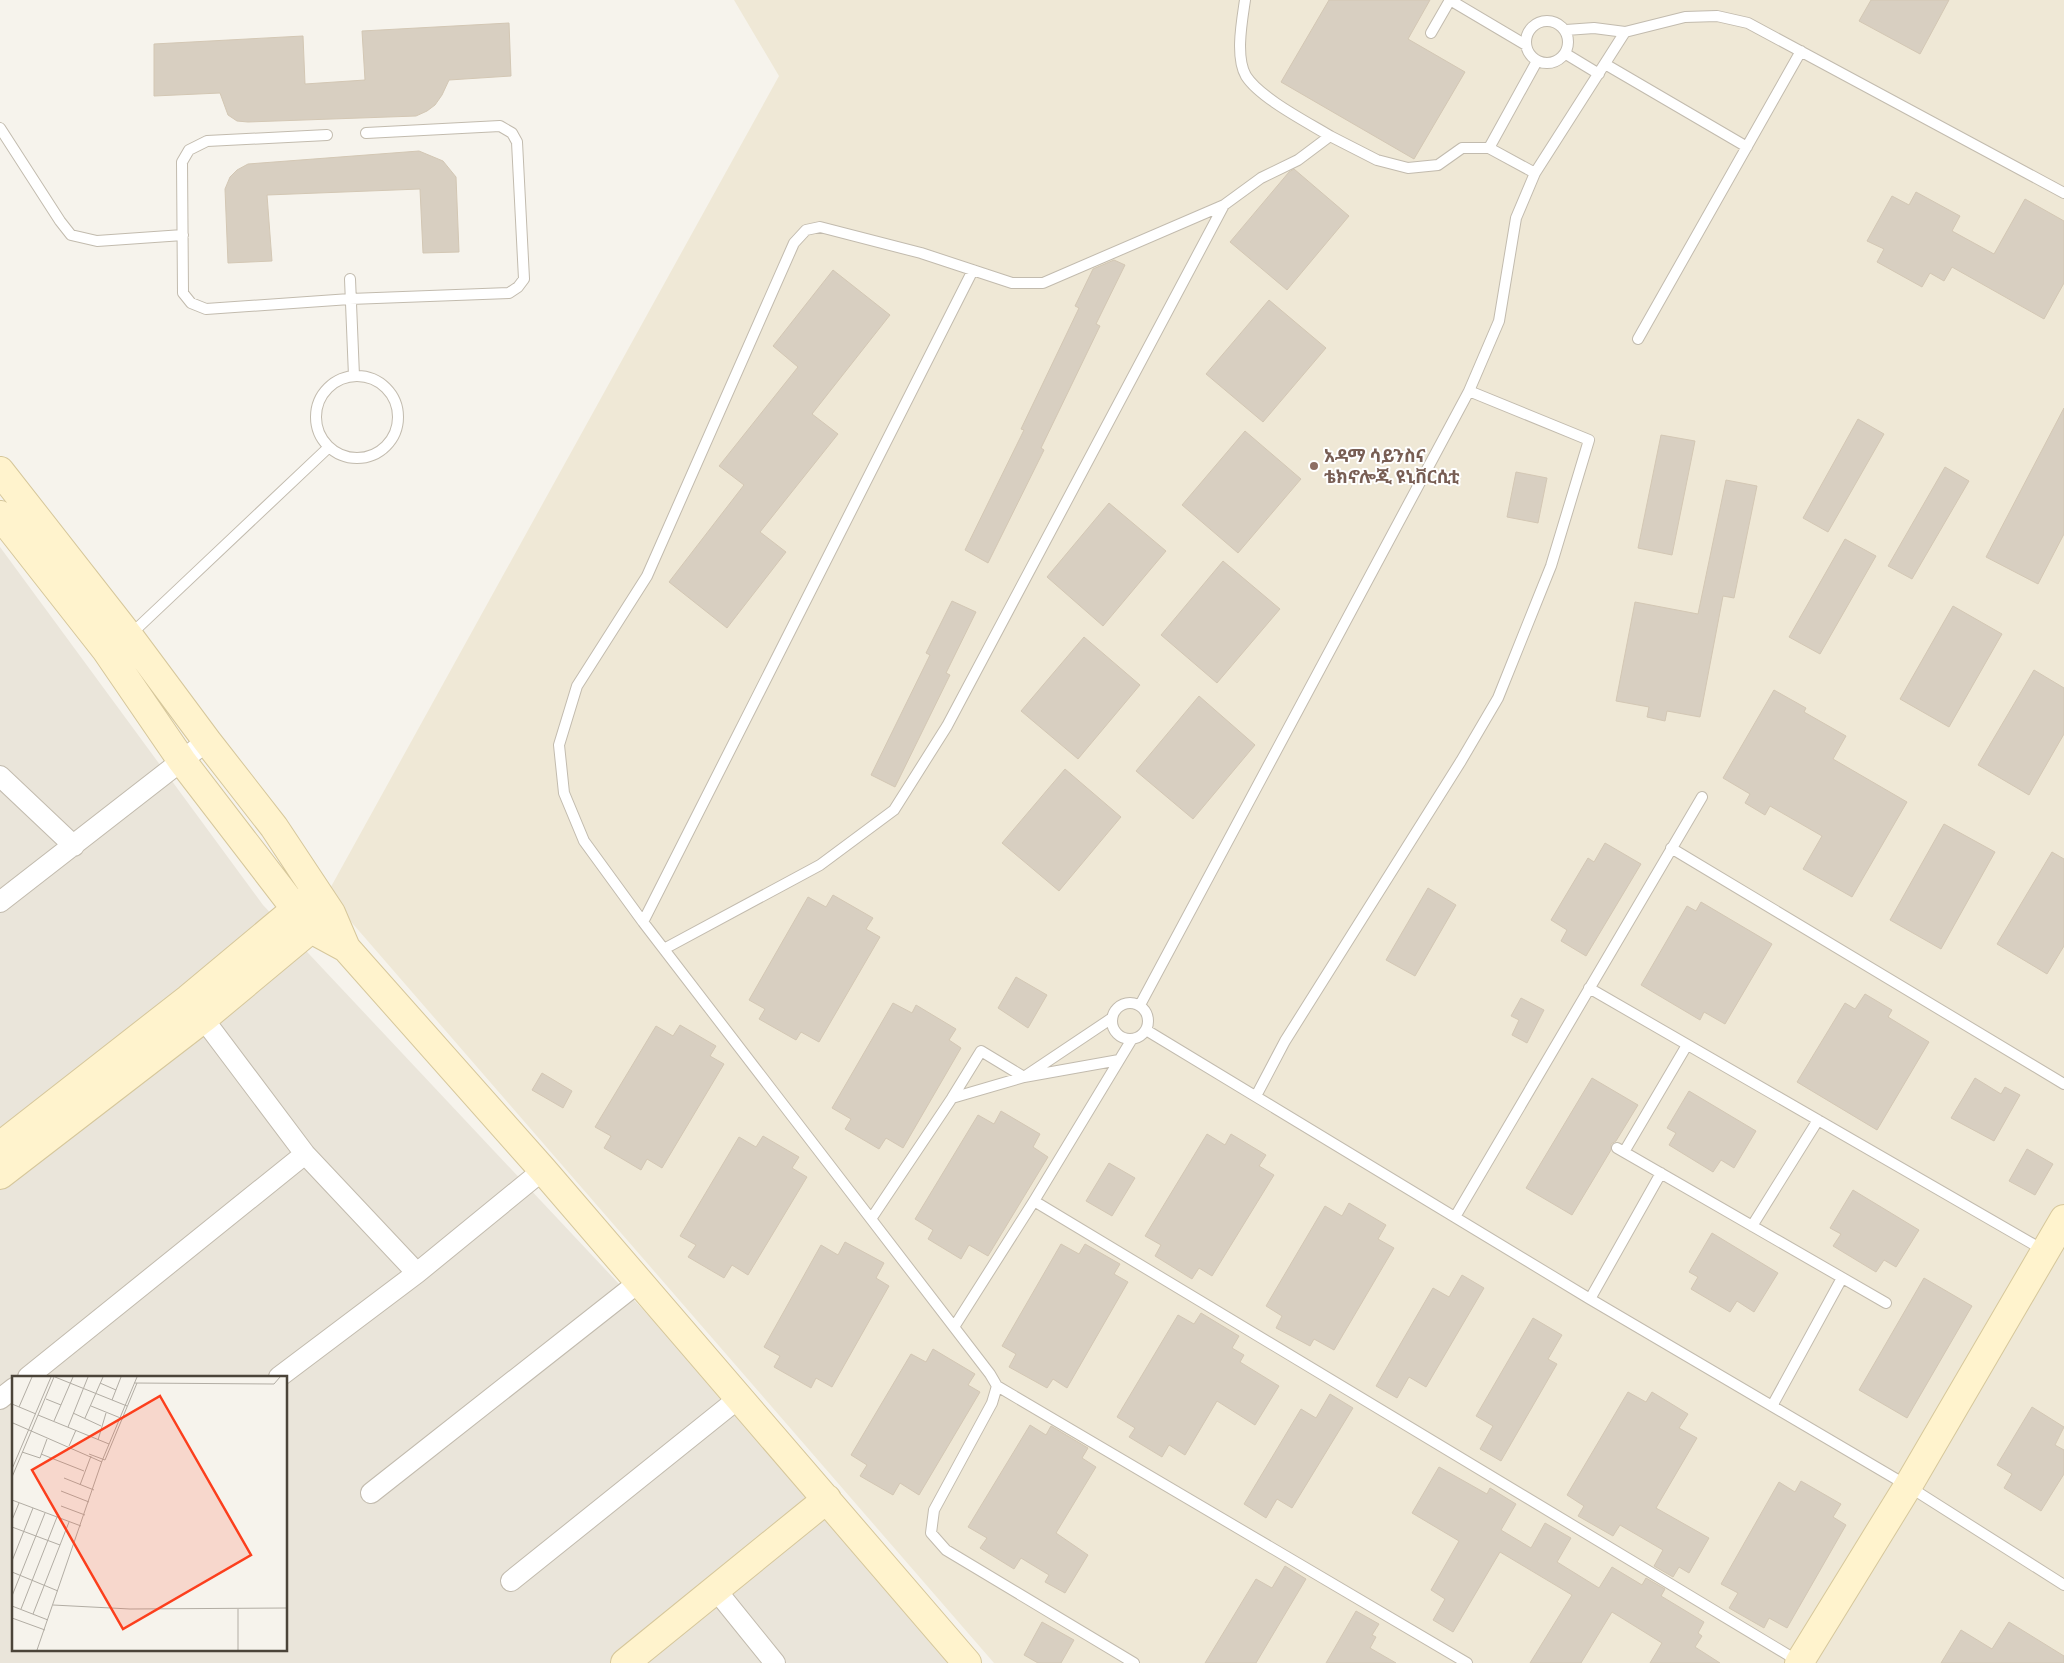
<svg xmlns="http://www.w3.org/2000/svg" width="2064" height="1663" viewBox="0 0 2064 1663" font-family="'Exo 2','Noto Sans Ethiopic',sans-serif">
  <rect width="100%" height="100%" fill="#f6f3ec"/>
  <path fill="#eae5da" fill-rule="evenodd" d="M0 547 263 905 975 1663H0ZM14 1377H286V1649H14Z"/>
  <path fill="#efe8d6" d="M734 0H2064V1663H994L327 894 779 76Z"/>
  <path fill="#d8cfc1" stroke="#d3c7b4" d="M1329 0H1430L1408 39 1465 72 1414 159 1281 82Z
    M1871 0H1949L1920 54 1859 21Z
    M509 23 511 76 449 80 442 95 435 105 427 111 416 116 248 122 237 121 228 115 220 93 154 96V44L303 36 305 84 365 80 362 31Z
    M419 151 443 161 456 177 459 252 423 253 420 189 267 195 272 261 228 263 225 189 230 177 237 170 248 164Z
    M1294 169 1349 216 1287 290 1230 242 1289 172Z
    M1916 192 1960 216 1952 231 1994 254 2025 199 2064 221V283L2044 319 1952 267 1944 281 1930 273 1922 287 1877 262 1884 249 1867 241 1892 196 1909 205Z
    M1114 260 1125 265 1096 324 1100 326 1041 448 1044 450 988 563 965 550 1024 430 1021 429 1079 308 1075 306 1093 269Z
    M833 270 890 315 812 414 838 434 760 532 786 552 727 628 669 582 744 485 719 466 798 367 773 346Z
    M1269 300 1326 348 1263 422 1206 374Z
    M2064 408V534L2038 584 1986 557Z
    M1858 419 1884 434 1828 532 1803 518Z
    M1245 431 1301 479 1238 553 1182 505Z
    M1661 435 1695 441 1672 555 1638 548Z
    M1945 467 1969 481 1912 579 1888 566Z
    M1516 472 1547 478 1538 523 1507 517Z
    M1726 480 1757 486 1734 598 1723 596 1700 717 1667 711 1665 721 1647 717 1649 707 1616 701 1635 602 1698 614Z
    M1109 503 1166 551 1103 626 1047 577Z
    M1845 539 1876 556 1820 654 1789 637Z
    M1223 561 1280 609 1217 683 1161 635Z
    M952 601 976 612 946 673 950 675 895 787 871 775 930 655 926 653Z
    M1953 606 2002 634 1949 727 1900 699Z
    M1084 637 1140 685 1078 759 1021 711Z
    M2034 670 2064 688V734L2029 795 1978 765Z
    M1774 690 1806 708 1804 712 1846 736 1833 759 1907 802 1852 897 1803 869 1822 836 1770 806 1765 815 1745 803 1750 794 1723 778Z
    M1199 696 1255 745 1193 819 1136 771Z
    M1065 769 1121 817 1059 891 1002 843Z
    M1944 824 1995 852 1941 949 1890 920Z
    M1605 843 1641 864 1586 956 1561 941 1567 930 1551 920 1588 858 1594 862Z
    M2052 852 2064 859V946L2047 974 1997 944Z
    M1428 888 1456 905 1415 976 1386 960Z
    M833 895 873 918 866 929 880 937 819 1042 801 1032 796 1040 759 1019 765 1009 749 1000 808 897 826 907Z
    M1701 902 1772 944 1725 1024 1704 1012 1700 1020 1641 985 1687 906 1696 911Z
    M1016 977 1047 995 1028 1028 998 1008Z
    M1865 994 1892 1010 1888 1017 1929 1042 1877 1130 1797 1082 1845 1003 1855 1009Z
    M1521 998 1544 1010 1527 1043 1512 1035 1519 1020 1511 1016Z
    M893 1003 912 1013 916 1005 956 1029 949 1040 961 1048 903 1148 886 1138 879 1149 845 1129 851 1119 832 1108Z
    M680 1025 716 1046 710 1056 724 1064 662 1168 647 1159 641 1170 604 1148 611 1136 595 1127 656 1026 673 1036Z
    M542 1073 572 1091 563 1108 532 1090Z
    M1592 1078 1638 1105 1616 1141 1611 1144V1150L1572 1215 1526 1188Z
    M1975 1078 2001 1094 2005 1087 2020 1095 1994 1141 1951 1118Z
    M1689 1091 1756 1131 1734 1168 1721 1160 1713 1172 1669 1145 1676 1133 1667 1128Z
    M1001 1111 1040 1134 1033 1147 1048 1157 988 1256 969 1245 961 1259 928 1239 933 1230 915 1219 978 1115 994 1124Z
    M1207 1134 1225 1145 1231 1134 1266 1155 1259 1166 1274 1175 1212 1276 1199 1268 1192 1279 1155 1256 1161 1245 1145 1236Z
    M763 1136 799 1157 792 1168 807 1177 748 1275 732 1265 724 1278 688 1257 696 1245 680 1236 739 1137 756 1147Z
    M2027 1149 2053 1164 2035 1195 2009 1181Z
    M1109 1163 1135 1178 1112 1216 1086 1201Z
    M1853 1190 1919 1230 1896 1267 1884 1260 1876 1272 1833 1246 1841 1234 1830 1228Z
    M1349 1203 1386 1225 1378 1239 1394 1248 1334 1350 1314 1339 1310 1346 1276 1328 1282 1316 1266 1306 1325 1206 1342 1216Z
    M1712 1233 1778 1273 1754 1312 1737 1301 1730 1312 1691 1289 1698 1277 1689 1272Z
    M845 1242 884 1263 876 1278 889 1286 832 1387 816 1378 811 1388 774 1367 780 1356 764 1347 821 1245 838 1255Z
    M1061 1244 1079 1254 1085 1244 1120 1264 1114 1274 1128 1282 1067 1388 1053 1379 1047 1388 1009 1367 1016 1354 1002 1346Z
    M1462 1275 1484 1288 1426 1387 1409 1377 1397 1398 1376 1386 1433 1288 1449 1297Z
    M1924 1278 1972 1306 1907 1418 1859 1390Z
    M1201 1313 1239 1336 1232 1348 1244 1355 1240 1362 1279 1386 1255 1425 1217 1401 1185 1455 1169 1445 1162 1457 1129 1437 1135 1428 1117 1417 1178 1315 1194 1324Z
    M1533 1318 1562 1335 1548 1359 1557 1364 1501 1461 1480 1449 1493 1426 1476 1416Z
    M933 1349 975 1374 968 1385 980 1392 919 1495 900 1483 893 1495 860 1476 867 1465 851 1455 911 1354 926 1362Z
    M1628 1392 1646 1402 1652 1392 1688 1414 1679 1428 1697 1438 1656 1508 1709 1538 1689 1573 1679 1567 1673 1577 1654 1566 1663 1550 1620 1525 1613 1536 1578 1516 1584 1506 1567 1495Z
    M1330 1394 1353 1408 1292 1508 1277 1499 1266 1518 1244 1504 1301 1409 1316 1418Z
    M2032 1407 2064 1427 2055 1445 2064 1450V1474L2041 1511 2004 1488 2012 1474 1997 1465Z
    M1030 1425 1046 1435 1051 1426 1088 1448 1082 1458 1096 1467 1056 1533 1088 1555 1065 1593 1045 1582 1049 1575 1021 1558 1014 1569 980 1548 987 1538 968 1527Z
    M1439 1467 1487 1494 1490 1488 1516 1504 1501 1530 1531 1548 1545 1523 1571 1538 1557 1562 1599 1588 1612 1567 1642 1585 1646 1578 1665 1589 1661 1596 1704 1622 1698 1633 1702 1636 1695 1647 1720 1663H1650L1662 1643 1612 1612 1581 1663H1530L1572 1595 1500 1552 1453 1632 1433 1620 1445 1599 1431 1590 1459 1541 1412 1513Z
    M1801 1481 1841 1504 1833 1517 1846 1525 1787 1628 1769 1618 1764 1628 1729 1608 1738 1593 1721 1584 1779 1482 1795 1492Z
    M1285 1566 1306 1579 1256 1663H1205L1256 1579 1272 1588Z
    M1356 1611 1379 1624 1372 1635 1376 1637 1370 1648 1396 1663H1326Z
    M1042 1622 1074 1640 1061 1663H1038L1024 1655Z
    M2009 1622 2064 1656V1663H1941L1961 1630 1992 1649Z"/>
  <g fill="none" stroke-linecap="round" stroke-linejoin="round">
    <g stroke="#c2bbae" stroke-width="12">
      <path id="lane" d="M1245 0C1242 21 1235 57 1246 76 1260 98 1307 122 1330 136
        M1526 42a21 21 0 1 1 42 0a21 21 0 1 1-42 0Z
        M1566 30 1594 28 1625 32 1685 17 1717 16 1748 23 2064 193
        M1431 33 1450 0 1526 45
        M1566 54 1599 74
        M1605 64 1747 147
        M0 128 60 221 71 235 97 241 183 235
        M327 135 207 141 189 150 182 162 183 293 191 303 206 309 350 299 509 293 518 287 524 279 517 142 512 133 500 126 366 133
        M1489 148 1537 61
        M350 279 354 376
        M1638 339 1801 51
        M316 417a41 41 0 1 1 82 0a41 41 0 1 1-82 0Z
        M130 635 329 447
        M1671 848 2064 1084
        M643 922 973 270
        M664 949 820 865 894 810 947 726 1224 205
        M1589 988 2045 1251
        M1112 1021a18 18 0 1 1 36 0a18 18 0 1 1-36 0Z
        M1140 1005 1469 391
        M1146 1030 1590 1299 1908 1486 2064 1585
        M1256 1096 1285 1041 1461 761 1498 698 1551 566 1589 440 1469 391 1499 321 1516 218 1535 173 1625 32
        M952 1098 1024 1077 1119 1060
        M1617 1148 1886 1303
        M1624 1152 1687 1045
        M1034 1201 1798 1661
        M1455 1217 1702 797
        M871 1219 952 1098 981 1051 1024 1077 1112 1018
        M1752 1226 1818 1120
        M1590 1299 1661 1173
        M954 1327 1034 1201 1132 1039
        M997 1386 992 1403 934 1510 931 1533 946 1550 1134 1663
        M1772 1406 1842 1278
        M1467 1663 997 1386 990 1374 643 922 584 841 564 793 559 745 577 686 647 576 794 243 806 230 820 227 921 253 1012 283H1043L1224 205 1261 178 1298 160 1330 136 1377 160 1408 168 1438 165 1462 148H1489L1535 173"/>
    </g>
    <g stroke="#c2bbae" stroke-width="22">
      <path id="street" d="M0 776 74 846
        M0 902 207 741
        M196 1009 305 1154 417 1273
        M28 1377 305 1154
        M279 1377 417 1273 543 1170
        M0 1399 14 1388
        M371 1493 639 1282
        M511 1581 739 1398
        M716 1590 775 1663"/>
    </g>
    <g stroke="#d6c79b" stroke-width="30">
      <path id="secondary" d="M0 471 129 636 207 741 274 827 331 913 346 948 543 1170 967 1663
        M0 515 106 650 182 761 311 929 346 948
        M0 1146 188 999 309 898
        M0 1175 204 1018 324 918
        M625 1663 827 1499
        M1799 1663 1908 1486 2064 1219"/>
    </g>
    <use href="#lane" stroke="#fff" stroke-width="10"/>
    <use href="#street" stroke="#fff" stroke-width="20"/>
    <use href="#secondary" stroke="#fff3cd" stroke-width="28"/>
  </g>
  <circle fill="#8d6e63" stroke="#fff" stroke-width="2" cx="1314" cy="466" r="5"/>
  <g text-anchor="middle" stroke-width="4" stroke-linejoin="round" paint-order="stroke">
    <g font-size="18" font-weight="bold" fill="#785e54" stroke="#fff" text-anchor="start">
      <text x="1324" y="462">አዳማ ሳይንስና<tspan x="1324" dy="21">ቴክኖሎጂ ዩኒቨርሲቲ</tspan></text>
    </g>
  </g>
  <g transform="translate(12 1376)">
    <rect width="275" height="275" fill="#f6f3ec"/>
    <path fill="none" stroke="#b2ada4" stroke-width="1" d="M43 1 115 30M88 7 104 14M122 7 262 8 268 1M34 23 49 29M100 24 109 1M0 28 24 38M79 30 111 43M7 31 20 1M61 37 89 50M26 39 97 68M73 42 91 1M42 45 61 1M1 47 90 86M56 51 76 1M86 64 94 37M57 70 64 54M10 76 28 82 35 63M29 78 72 95M77 78 93 84M93 84 125 7M0 93 39 1M0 101 42 1M52 102 82 114M68 109 79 80M49 115 77 126M0 124 69 150M49 130 73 139M0 144 7 127M0 151 48 169M0 185 21 132M0 196 46 215M0 220 33 137M41 229 118 233 275 232M0 230 36 244M9 233 45 141M226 233V274M21 238 57 146M0 242 33 254M25 274 90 85 125 1"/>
    <path fill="#fc3f1d" fill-opacity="0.15" stroke="#fc3f1d" stroke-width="2.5" d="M148 20 239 179 111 253 20 94Z"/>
    <rect width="275" height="275" fill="none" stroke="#4b4439" stroke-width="2.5"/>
  </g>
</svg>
